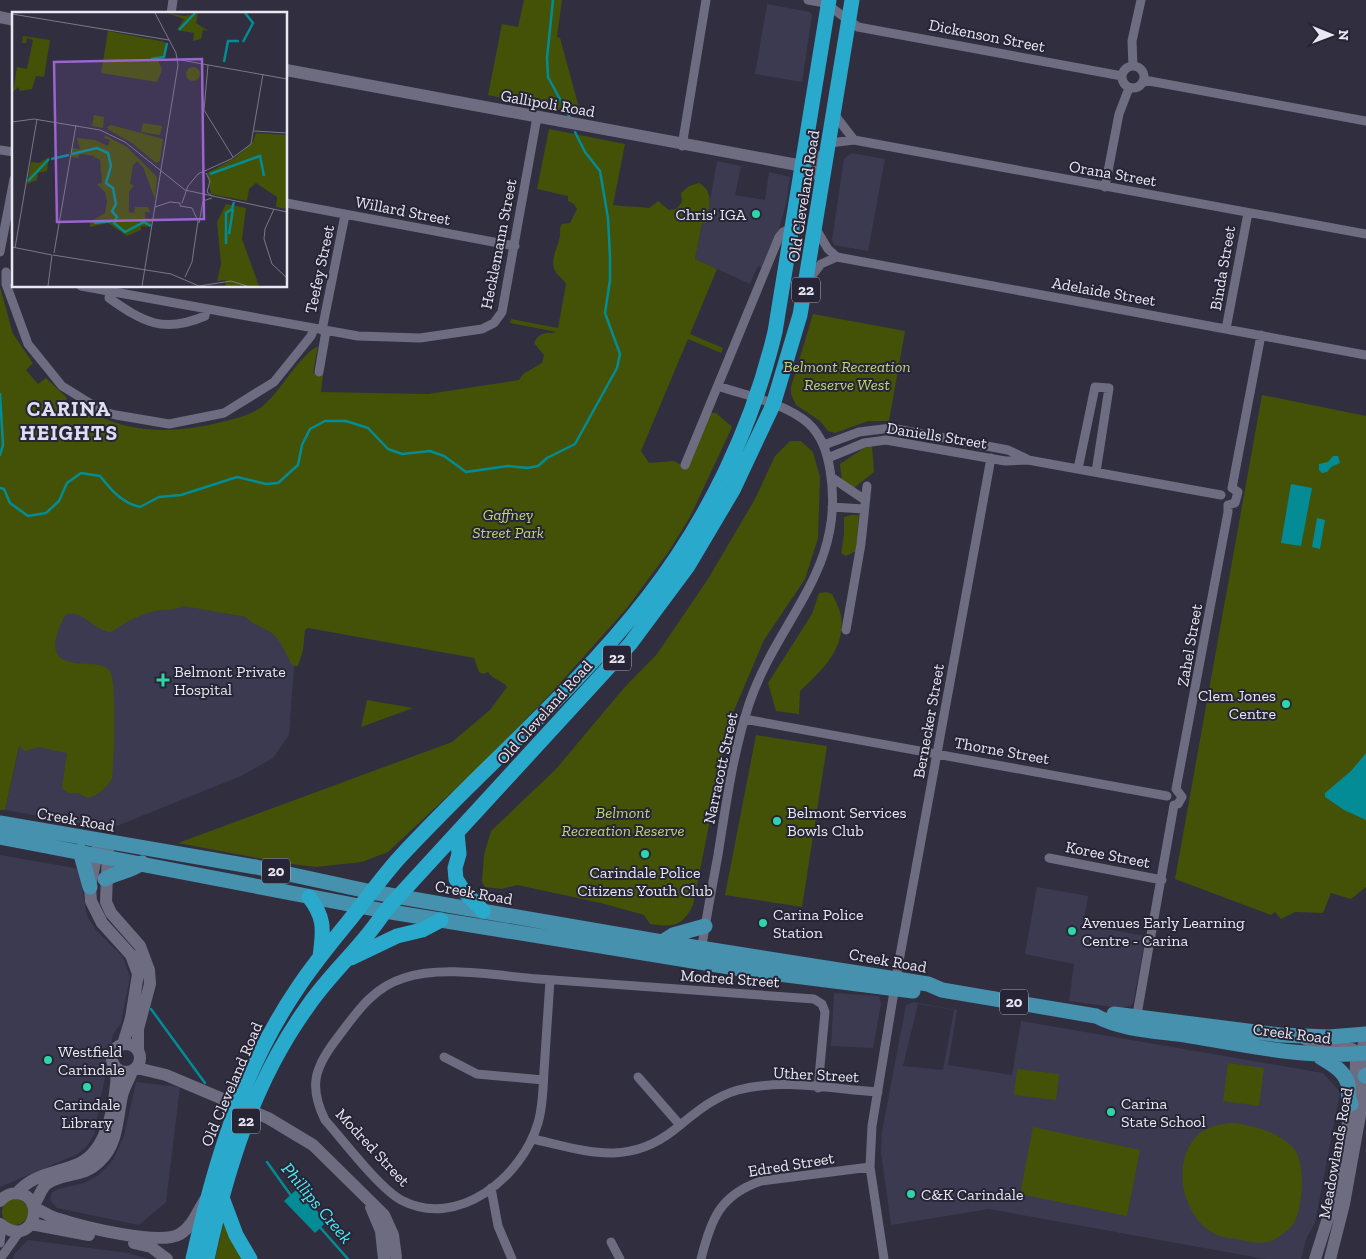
<svg xmlns="http://www.w3.org/2000/svg" width="1366" height="1259" viewBox="0 0 1366 1259" font-family="'Zilla Slab',serif">
  <rect width="100%" height="100%" fill="#312e40"/>
  <path fill="#3c3a50" fill-rule="evenodd" d="M767 4 810 12 812 15 802 82 755 74Z
    M851 153 885 159 868 251 834 245 832 240 844 159Z
    M717 161 741 166 735 195 765 200 769 172 790 177 786 204 778 232 763 268 758 266 750 284 695 259 702 222 706 223Z
    M56 583 297 626 289 735 273 758 241 776 117 826 88 825 5 810Z
    M0 855 75 868 79 871 87 916 96 930 123 957 130 977 121 1024 113 1034 94 1135 87 1146 78 1154 0 1187Z
    M1037 887 1088 896 1083 925 1146 936 1133 1003 1130 1006 1120 1008 1069 1001 1074 964 1025 954Z
    M834 993 879 996 881 1004 873 1048 831 1046Z
    M913 1002 957 1010 948 1065 1012 1075 1021 1021 1323 1073 1340 1092 1315 1223 1307 1237 1301 1259H1265L989 1209 891 1225 881 1152 882 1132 906 1005ZM918 1004 954 1010 943 1070 903 1066Z
    M136 1082 180 1087 166 1202 139 1225 57 1208 50 1200 52 1193 58 1189 84 1183 99 1175 113 1160 124 1136Z
    M28 1240 128 1253 148 1259H13L14 1254Z"/>
  <path fill="#435207" d="M524 0H562L557 37 560 38 581 115 488 95 502 24 518 27Z
    M549 129 625 144 613 205C626 207 636 206 649 208L658 201 669 210 676 209 682 202 681 193 689 186 699 183C715 192 709 207 706 223H702L695 259 717 269 690 334 723 348 721 353 688 339 641 451 649 463 674 461 686 468 710 413H716L732 427 690 517 669 551 627 608 552 692 483 763 388 852 362 862 316 867 283 863 178 843 452 742 490 710 507 687C502 680 493 680 488 672L483 674 479 672 474 658 308 628 305 630 303 650 298 666H293C287 657 283 645 276 637 268 627 254 627 246 617L183 606C174 611 165 609 155 611 138 615 126 622 111 632 92 630 83 608 65 615 30 684 99 653 110 671 117 682 114 761 112 778 106 789 100 794 88 798L78 793H68L62 788 67 753 38 747 25 751 19 746 5 810H0V287L13 334 33 363 26 370 38 384 46 378 67 398 63 407 77 415 82 407C125 434 170 434 218 423 234 419 251 416 264 405 282 389 299 356 318 346L313 373 323 375 321 392 428 394 519 380 523 374 542 363 544 355 534 343C541 329 548 335 557 332L510 323 511 319 558 328 566 284C563 279 555 273 554 268 550 255 562 243 560 228L562 224 570 223 577 209 574 204 568 201V196L537 189Z
    M813 314 905 331 889 421H868L835 433 828 431 820 421 796 405 791 394V387Z
    M1262 395 1366 416V887L1351 899 1331 893 1323 913 1295 912 1281 919 1275 912 1271 915 1175 879Z
    M790 441H801L813 452 820 477 818 538 805 579 764 640 730 720 693 905C682 927 673 927 650 924L644 915 601 903 517 885 501 889 485 887 482 882 484 855 491 831 556 769 623 689 657 654 708 579 755 499 775 456Z
    M872 446 874 472 854 488 842 481 840 464 864 448Z
    M852 515H859L856 551 846 556 841 553 844 534V517Z
    M826 592 832 594C835 600 840 609 841 616 846 648 822 671 800 691L799 714 776 711 768 683 812 614 819 593Z
    M367 700 413 708 361 727Z
    M756 735 827 746 802 907 725 895Z
    M1228 1063 1264 1068 1259 1106 1223 1101Z
    M1017 1069 1059 1074 1056 1100 1014 1095Z
    M1233 1123C1255 1126 1279 1132 1294 1149 1306 1163 1303 1207 1294 1223 1290 1229 1283 1234 1277 1238 1266 1245 1253 1243 1241 1240 1233 1238 1222 1238 1215 1234 1183 1218 1171 1165 1195 1138 1204 1127 1219 1124 1233 1123Z
    M1033 1127 1140 1150 1127 1216 1020 1194Z
    M2 1212a13 13 0 1 1 26 0a13 13 0 1 1-26 0Z
    M224 1222 246 1259H215Z"/>
  <path fill="#038c95" d="M1333 456H1338L1340 463 1331 467 1327 472 1322 473 1319 470V464L1328 462Z
    M1291 484 1312 488 1301 546 1281 543Z
    M1317 518 1325 520 1320 549 1312 547Z
    M1366 753V820L1344 810 1325 797V793L1351 771Z
    M296 1190 327 1221 315 1233 284 1201Z"/>
  <g fill="none" stroke-linecap="round" stroke-linejoin="round">
    <path stroke="#038c95" stroke-width="2.5" d="M553 0 547 58 548 77 570 118
      M0 394 3 445 0 455
      M0 488 4 489 10 503 28 516 46 513 59 501 67 483 81 473 100 476C111 490 122 503 140 507L159 497 181 495 237 477 266 484 278 483 298 465 302 445 310 429 325 421H346L368 428 388 449 402 454 430 451 444 456 466 472 508 466 527 468 538 466 547 458 575 444 617 368 620 354 605 313 610 280V257L608 218 600 171 585 152 575 132
      M151 1009 205 1083
      M267 1162 292 1197
      M318 1225 348 1259"/>
    <path stroke="#6e6c80" stroke-width="9" d="M808 0 825 3 858 27 1122 76
      M171 14 173 0
      M1122 77a11 11 0 1 1 22 0a11 11 0 1 1-22 0Z
      M1133 66 1132 41 1141 0
      M1144 80 1366 121
      M834 114 854 140
      M830 143 854 140 1366 234
      M682 146 706 0
      M0 150 14 152
      M1105 187 1119 114 1129 88
      M286 203 515 246
      M816 229 828 249 837 257
      M0 252 14 179
      M6 272V284L28 344 62 386 104 412 116 415 169 424 224 413 274 382 311 336 314 329
      M807 282 821 264 837 257 1366 355
      M81 286 358 336 420 338 482 329 494 323 502 312 537 117
      M110 292 109 298C143 322 163 334 205 316L206 309
      M1226 329 1248 213
      M322 330 345 215
      M319 372 326 331
      M824 445 859 432 891 428 1008 450 1027 459
      M828 458 864 443 886 440 1005 461 1028 460 1221 495
      M685 465 779 237 783 232 793 228
      M1078 469 1095 387 1109 388 1096 472
      M831 477 865 500
      M1232 488 1261 335
      M1228 505 1235 503 1238 492 1232 488
      M832 507 864 509
      M846 630 861 544 867 486
      M744 719 1167 796
      M1176 789 1228 512V505
      M1174 805 1178 804 1182 797 1176 789
      M1049 858 1162 880
      M701 952C706 919 712 887 718 855 726 804 733 753 749 704 778 618 847 569 830 470 827 452 822 436 808 423 785 403 747 396 718 386
      M550 980C548 1010 546 1040 544 1071 543 1088 543 1106 538 1123 522 1177 458 1230 401 1200 379 1188 343 1140 325 1120 309 1087 314 1069 335 1041 355 1015 371 988 404 978 443 965 498 976 539 979 631 985 723 992 814 999L822 1004 825 1012 818 1088
      M1136 1020 1174 805
      M444 1057 477 1074 543 1080
      M638 1077 680 1125
      M533 1139C586 1151 627 1167 674 1130 694 1114 713 1097 738 1090 783 1078 832 1089 878 1092
      M491 1188 498 1226 512 1259
      M611 1242 620 1259
      M0 1243 2 1226
      M0 1259 20 1231
      M701 1259C711 1219 720 1195 761 1181L870 1167
      M884 1259 870 1167 872 1126 899 961 991 458"/>
    <path stroke="#6e6c80" stroke-width="12" d="M0 17 14 20
      M286 70 803 166 816 172 823 181
      M803 166 828 153
      M98 847 90 887 91 901 102 923 131 955 138 974 131 1018 123 1044
      M108 848 106 902 111 913 140 946 149 970 150 984 138 1029V1050
      M1301 1036 1316 1046 1352 1049 1364 1060 1366 1066 1364 1093 1344 1204 1330 1259
      M112 1058a14 14 0 1 1 28 0a14 14 0 1 1-28 0Z
      M137 1068 166 1075 268 1118 313 1145 384 1215 393 1235 396 1257
      M17 1193C34 1173 55 1174 78 1164 109 1151 116 1099 117 1069
      M0 1201C4 1196 11 1193 17 1193 48 1196 33 1251 0 1224
      M33 1205C40 1198 40 1188 48 1183 64 1172 84 1178 100 1161 118 1144 117 1119 122 1096 124 1087 129 1080 132 1071
      M371 1207 381 1231 384 1259
      M34 1208C43 1211 50 1217 59 1219 83 1227 160 1246 180 1234 193 1226 197 1212 205 1200
      M31 1224 89 1235
      M134 1243 151 1247 167 1259
      M1315 1259 1333 1202 1355 1085 1356 1063 1366 1040"/>
    <path stroke="#4591ae" stroke-width="15" d="M0 823 256 867 372 892 662 942 928 984 942 990 1096 1016C1122 1030 1156 1031 1185 1035 1245 1045 1305 1059 1366 1053
      M0 837 385 911 754 971 913 991
      M80 851 90 887
      M105 879C119 871 128 873 142 863
      M662 942 673 935 705 926
      M1114 1014 1280 1035 1329 1037 1366 1034
      M1320 1057C1331 1064 1344 1070 1348 1084 1349 1092 1347 1097 1351 1104
      M1365 1076 1366 1075"/>
    <path stroke="#29aacd" stroke-width="15" d="M457 833 459 854 455 868 456 879 463 890 483 911
      M309 897C326 919 323 931 320 957
      M351 958 397 936 422 930 441 920
      M221 1195 236 1235 250 1259
      M193 1259C214 1165 242 1070 297 989 312 966 330 944 348 922 365 901 381 878 400 857 481 769 574 692 647 598 708 520 752 428 775 332L829 0
      M207 1259C227 1169 253 1082 308 1006 331 972 363 946 385 911L630 644 688 566 733 490 773 405 800 315 852 0"/>
  </g>
  <g fill="#30d4a9" stroke="#272535" stroke-width="2">
    <circle cx="756" cy="214" r="5"/>
    <path d="M160.5 672.5h5v5h5v5h-5v5h-5v-5h-5v-5h5z"/>
    <circle cx="1286" cy="704" r="5"/>
    <circle cx="777" cy="821" r="5"/>
    <circle cx="645" cy="854" r="5"/>
    <circle cx="763" cy="923" r="5"/>
    <circle cx="1072" cy="931" r="5"/>
    <circle cx="48" cy="1060" r="5"/>
    <circle cx="87" cy="1087" r="5"/>
    <circle cx="1111" cy="1112" r="5"/>
    <circle cx="911" cy="1194" r="5"/>
  </g>
  <g text-anchor="middle" stroke-width="4" stroke-linejoin="round" paint-order="stroke">
    <g fill="#272535" stroke="#aeadb9" stroke-width="1">
      <rect x="792" y="277.5" width="28" height="25" rx="4"/>
      <rect x="603" y="645.5" width="28" height="25" rx="4"/>
      <rect x="262" y="858.5" width="28" height="25" rx="4"/>
      <rect x="1000" y="989.5" width="28" height="25" rx="4"/>
      <rect x="232" y="1108.5" width="28" height="25" rx="4"/>
    </g>
    <g font-size="15" font-weight="bold" fill="#e8e7f2">
      <text x="806" y="295">22</text>
      <text x="617" y="663">22</text>
      <text x="276" y="876">20</text>
      <text x="1014" y="1007">20</text>
      <text x="246" y="1126">22</text>
    </g>
    <g font-size="16" fill="#e8e7f2" stroke="#272535">
      <text transform="translate(987 35) rotate(11)" y="6">Dickenson Street</text>
      <text transform="translate(548 103) rotate(10)" y="6">Gallipoli Road</text>
      <text transform="translate(1113 173) rotate(10)" y="6">Orana Street</text>
      <text transform="translate(803 196) rotate(-81)" y="6">Old Cleveland Road</text>
      <text transform="translate(403 210) rotate(11)" y="6">Willard Street</text>
      <text transform="translate(498 244) rotate(-79)" y="6">Hecklemann Street</text>
      <text transform="translate(1222 268) rotate(-80)" y="6">Binda Street</text>
      <text transform="translate(319 269) rotate(-78)" y="6">Teefey Street</text>
      <text transform="translate(1104 291) rotate(10)" y="6">Adelaide Street</text>
      <text transform="translate(937 435) rotate(9)" y="6">Daniells Street</text>
      <text transform="translate(1189 645) rotate(-80)" y="6">Zahel Street</text>
      <text transform="translate(544 712) rotate(-48)" y="6">Old Cleveland Road</text>
      <text transform="translate(928 721) rotate(-80)" y="6">Bernecker Street</text>
      <text transform="translate(1002 750) rotate(10)" y="6">Thorne Street</text>
      <text transform="translate(720 768) rotate(-78)" y="6">Narracott Street</text>
      <text transform="translate(76 819) rotate(10)" y="6">Creek Road</text>
      <text transform="translate(1108 854) rotate(11)" y="6">Koree Street</text>
      <text transform="translate(474 892) rotate(10)" y="6">Creek Road</text>
      <text transform="translate(888 960) rotate(10)" y="6">Creek Road</text>
      <text transform="translate(730 978) rotate(4)" y="6">Modred Street</text>
      <text transform="translate(1292 1033) rotate(7)" y="6">Creek Road</text>
      <text transform="translate(816 1074) rotate(3)" y="6">Uther Street</text>
      <text transform="translate(231 1084) rotate(-67)" y="6">Old Cleveland Road</text>
      <text transform="translate(373 1147) rotate(47)" y="6">Modred Street</text>
      <text transform="translate(1335 1153) rotate(-80)" y="6">Meadowlands Road</text>
      <text transform="translate(791 1164) rotate(-9)" y="6">Edred Street</text>
    </g>
    <g font-size="16" fill="#e8e7f2" stroke="#272535" text-anchor="start">
      <text x="746" y="220" text-anchor="end">Chris' IGA</text>
      <text x="174" y="677">Belmont Private<tspan x="174" dy="18">Hospital</tspan></text>
      <text x="1276" y="701" text-anchor="end">Clem Jones<tspan x="1276" dy="18">Centre</tspan></text>
      <text x="787" y="818">Belmont Services<tspan x="787" dy="18">Bowls Club</tspan></text>
      <text x="645" y="878" text-anchor="middle">Carindale Police<tspan x="645" dy="18">Citizens Youth Club</tspan></text>
      <text x="773" y="920">Carina Police<tspan x="773" dy="18">Station</tspan></text>
      <text x="1082" y="928">Avenues Early Learning<tspan x="1082" dy="18">Centre - Carina</tspan></text>
      <text x="58" y="1057">Westfield<tspan x="58" dy="18">Carindale</tspan></text>
      <text x="1121" y="1109">Carina<tspan x="1121" dy="18">State School</tspan></text>
      <text x="87" y="1110" text-anchor="middle">Carindale<tspan x="87" dy="18">Library</tspan></text>
      <text x="921" y="1200">C&amp;K Carindale</text>
    </g>
    <g font-size="16" font-style="italic" fill="#bdd774" stroke="#272535">
      <text x="847" y="372">Belmont Recreation<tspan x="847" dy="18">Reserve West</tspan></text>
      <text x="508" y="520">Gaffney<tspan x="508" dy="18">Street Park</tspan></text>
      <text x="623" y="818">Belmont<tspan x="623" dy="18">Recreation Reserve</tspan></text>
    </g>
    <g font-size="18" font-style="italic" fill="#4beaf5" stroke="#272535">
      <text transform="translate(317 1203) rotate(50)" y="6">Phillips Creek</text>
    </g>
    <g font-size="21" font-weight="bold" letter-spacing="1" fill="#dedcf3" stroke="#272535">
      <text x="69" y="416">CARINA<tspan x="69" dy="24">HEIGHTS</tspan></text>
    </g>
  </g>
  <g transform="translate(12 12)">
    <rect width="275" height="275" fill="#312e40"/>
    <path d="M155 1 173 4 186 1 184 11 196 19 191 18 189 27 181 29 182 21 165 18 172 7ZM96 19 153 30V44L146 48 150 58 145 70 89 61ZM11 24 38 28 32 65 24 64 20 77 8 79 6 75 1 80 5 55 15 57 21 28 15 26 14 31H10ZM174 62a7 7 0 1 1 14 0a7 7 0 1 1-14 0ZM82 103 92 105 91 116 80 114ZM131 111 150 114 148 123 129 120ZM99 113 151 127 148 149 144 151 120 131 97 118 95 115ZM244 121 275 123V197L264 195 265 185 244 171 237 177 235 189 199 182 195 161 223 146 241 130ZM93 123 115 135 145 165 143 187 131 155 125 149 121 153 118 172 122 173 117 180V200L122 201 123 195H136L138 200H133V206L140 207 139 215 129 214V218L115 224 96 211 78 215V210L93 201 95 190 93 180 85 172 90 171 88 148 83 145 81 149 82 144 68 142 66 146 59 145 60 136 68 137 65 126 83 128 84 124 83 128 96 134 98 128 92 126ZM37 145 35 159 26 161 25 168 15 172 19 150 27 151ZM214 192 234 196 230 227 247 274H213L214 268 205 269 209 252 205 210Z" fill="#435207"/>
    <path fill="none" stroke="#038c95" stroke-width="2.5" d="M167 18 183 1M231 30 241 11 233 1M139 47 152 45 155 31M212 50 216 29H227M60 142 85 136 96 141 99 154 94 171 101 176 104 192 100 199 105 205 102 211 113 220 132 210 139 214M39 147 57 143M198 162 248 144 252 164M16 169 37 147M82 211 100 209M217 222 221 197M214 232V201L220 197 222 190"/>
    <path fill="none" stroke="#7a7887" stroke-width="1" d="M0 2 157 28M163 47 275 67M196 53 192 98 221 145M0 110 22 107 88 118 113 130 173 178 275 200M242 119 275 121M194 161 198 169 195 180 200 184M168 191V194L180 196 186 209 180 250 173 265M170 191 176 174 186 162 219 147 239 132 251 62M143 195 158 190 168 191M262 197 253 217 252 227 260 252 275 266M187 211 191 189 200 186M0 235 40 243 36 274M3 236 25 107M42 241 64 113M41 243 159 262 187 274 219 269 235 274M130 274 166 53 164 41 143 1"/>
    <path fill="#9c64ce" fill-opacity="0.15" stroke="#9c64ce" stroke-width="2.5" d="M190 47 192 207 45 210 42 50Z"/>
    <rect width="275" height="275" fill="none" stroke="#e8e7f2" stroke-width="2.5"/>
  </g>
  <g transform="translate(1331 35) rotate(91)" stroke="#272535" stroke-width="4" paint-order="stroke">
  <path d="M0-4L9 19L0 12L-9 19Z" fill="#e8e7f2"/>
  <text y="-8" font-size="14" font-weight="bold" text-anchor="middle" fill="#e8e7f2">N</text>
  </g>
</svg>
